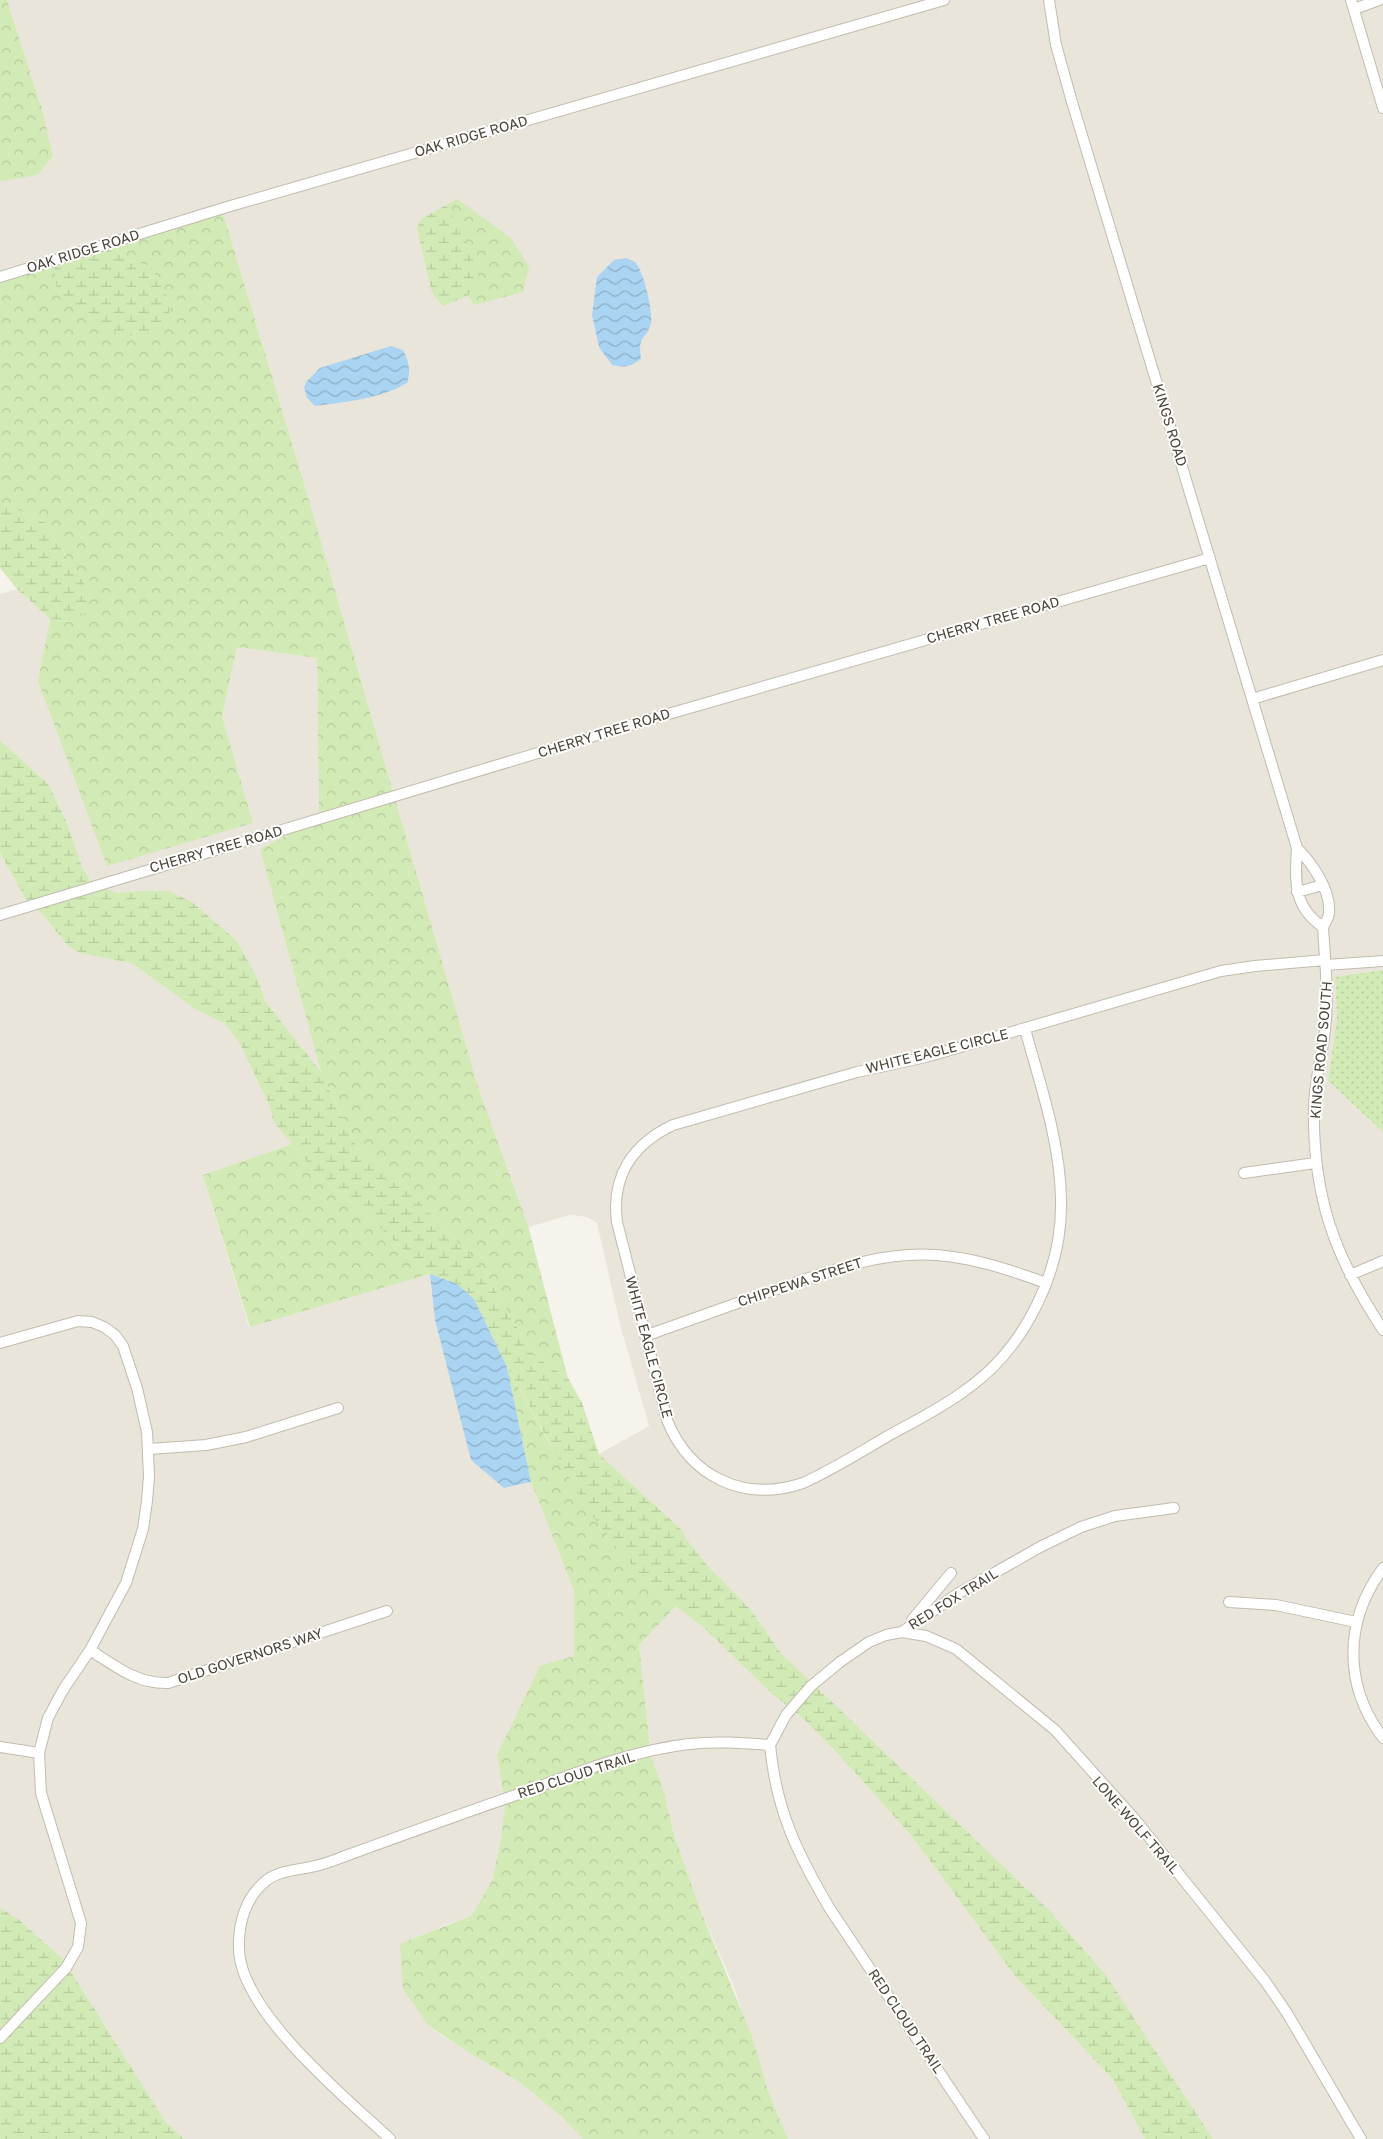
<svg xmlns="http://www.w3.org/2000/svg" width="1383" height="2139" viewBox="0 0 1383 2139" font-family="'Golos Text',sans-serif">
  <defs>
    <pattern id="green-dots" width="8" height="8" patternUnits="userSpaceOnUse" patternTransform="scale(1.25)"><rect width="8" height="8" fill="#d2eab5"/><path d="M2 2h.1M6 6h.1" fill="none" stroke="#b6ca9c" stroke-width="1.8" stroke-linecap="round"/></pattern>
    <pattern id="forest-crowns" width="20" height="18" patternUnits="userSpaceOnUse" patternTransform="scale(1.25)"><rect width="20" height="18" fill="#d2eab5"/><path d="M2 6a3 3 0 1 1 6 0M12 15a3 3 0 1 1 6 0" fill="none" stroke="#b6ca9c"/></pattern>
    <pattern id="wetland-marsh" width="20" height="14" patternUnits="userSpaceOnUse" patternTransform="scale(1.25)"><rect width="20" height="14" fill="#d2eab5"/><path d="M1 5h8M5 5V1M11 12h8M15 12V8" fill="none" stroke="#b6ca9c"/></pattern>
    <pattern id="water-waves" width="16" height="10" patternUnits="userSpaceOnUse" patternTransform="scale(1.25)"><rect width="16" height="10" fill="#a9d4f2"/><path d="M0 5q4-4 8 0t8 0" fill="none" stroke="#8caec5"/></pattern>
  </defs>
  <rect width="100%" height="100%" fill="#f6f3ec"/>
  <path fill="#eae5da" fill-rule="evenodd" d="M7 0H1383V970L1335 978 1337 1018 1328 1081 1383 1132V2139H1213L1106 1975 1050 1911 781 1653 751 1610 707 1565 685 1537 684 1532 599 1454 649 1426 621 1328 597 1223 587 1217 570 1215 529 1227 479 1090 311 507 223 213 0 279V180L38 175 53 156 42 109ZM457 199 476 215 474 305 468 296 460 299 421 219ZM650 325 639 345 640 359 612 365Z
    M17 589 50 619 38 681 253 823 222 716 237 647 317 658 319 818 260 849 321 1072 265 1001 258 979 236 940 192 902 140 891 116 893 90 880 82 867 67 823 49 785 0 740V594Z
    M0 853 27 901 42 914 69 947 80 953 131 963 183 1000 224 1023 239 1042 269 1105 273 1121 292 1144 203 1175 249 1327 430 1274 435 1320 504 1488 531 1482 574 1591V1656L497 1755 505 1804 501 1839 492 1881 471 1916 438 1928 429 2027 471 2054 518 2081 562 2117 583 2139H184L165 2121 63 1959 18 1919 0 1908Z
    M676 1606 703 1627 770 1692 806 1721 840 1756 910 1834 1016 1977 1112 2078 1145 2139H788L768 2091 734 1987 698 1904 673 1831 664 1792 651 1757 639 1645Z"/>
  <path fill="url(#green-dots)" d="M1383 970V1132L1328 1081 1337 1018 1335 977Z"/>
  <path fill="url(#forest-crowns)" d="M0 0H7L42 109 53 156 38 175 2 181 0 180Z
    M457 199 511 238 529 267 523 292 474 305 468 296 478 279 446 205Z
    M223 213 311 507 479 1090 528 1225 568 1378 533 1355 483 1269 394 1175 357 1148 321 1072 260 849 319 818 317 658 237 647 222 716 253 823 107 866 38 681 50 619 71 622 84 583 44 522 0 502V279L54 263 150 266 131 261 109 246Z
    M292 1144 319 1177 364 1213 430 1274 250 1327 203 1175Z
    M507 1367 550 1444 649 1586 676 1606 639 1645 651 1757 664 1792 673 1831 698 1904 753 2039 768 2091 788 2139H583L562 2117 518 2081 471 2054 429 2026 403 1989 400 1944 471 1916 492 1881 501 1839 505 1804 497 1755 540 1666 574 1656V1591L531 1482Z"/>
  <path fill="url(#wetland-marsh)" d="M446 205 470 249 479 279 468 296 443 306 432 293 417 228 421 219Z
    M109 246 131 261 150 266 162 285 171 307 165 324 141 336 121 335 72 305 57 293 54 263Z
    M0 502 44 522 84 583 89 601 85 613 71 622 50 619 17 589 0 568Z
    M0 740 49 785 67 823 82 867 90 880 116 893 140 891H169L192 902 236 940 258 979 265 1001 321 1072 357 1148 394 1175 483 1269 533 1355 568 1378 582 1403 599 1454 684 1532 685 1537 707 1565 751 1610 781 1653 1050 1911 1106 1975 1213 2139H1145L1112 2078 1016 1977 910 1834 840 1756 806 1721 770 1692 703 1627 649 1586 589 1512 507 1367 474 1299 457 1284 430 1274 364 1213 319 1177 273 1121 269 1105 239 1042 224 1023 197 1010 131 963 80 953 69 947 42 914 27 901 0 853Z
    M0 1908 18 1919 63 1959 165 2121 184 2139H0Z"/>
  <path fill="url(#water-waves)" d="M626 258C630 260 633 260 636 263 644 273 653 311 651 323 647 340 637 334 641 359 630 367 625 368 612 365L599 347 592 315 597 277 614 260Z
    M391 346 403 350C409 362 411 370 407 383 380 399 345 402 315 406L307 398 304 387 307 381 320 368Z
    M430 1274 457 1284 474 1299 507 1367 531 1482 504 1488 471 1460 435 1320Z"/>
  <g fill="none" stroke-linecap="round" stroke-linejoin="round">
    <g stroke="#c2bbae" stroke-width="12">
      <path id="street" d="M1049 0 1056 45 1072 102 1297 848C1295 881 1293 907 1323 927 1325 962 1329 995 1325 1030 1322 1055 1315 1080 1314 1105 1312 1195 1334 1256 1383 1330
        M1351 0 1383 108
        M1354 9 1379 0
        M0 277 227 207 944 0
        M1252 699 1383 660
        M1297 848C1312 863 1331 890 1329 913 1329 917 1325 923 1323 927
        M1297 892 1323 885
        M0 915 644 721 1210 558
        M1326 965 1383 961
        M1025 1029C1040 1084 1060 1141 1061 1199 1063 1270 1026 1347 967 1389 942 1408 913 1422 886 1437 859 1453 832 1470 803 1483 744 1503 690 1477 667 1420L617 1222C611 1176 633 1144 673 1125L857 1072 926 1057 1221 971 1255 966 1325 960
        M1244 1173 1315 1163
        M1350 1275 1383 1261
        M645 1336C688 1321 731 1305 774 1290 827 1272 879 1251 936 1255 975 1258 1010 1270 1046 1283
        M0 1343 78 1321 92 1322 104 1327 115 1335 123 1346 137 1388 147 1432 149 1476 147 1501 143 1529 126 1583 90 1650 63 1690 48 1718 39 1753 41 1793 81 1923 78 1947 66 1968 0 2038
        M149 1449 206 1445 246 1437 338 1408
        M1383 1568C1344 1621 1343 1685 1383 1738
        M1229 1602 1276 1605 1356 1622
        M912 1620 951 1573
        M902 1632 926 1636 956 1649 1055 1730 1133 1817 1265 1981 1287 2013 1361 2139
        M90 1650C115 1666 137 1684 168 1683L387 1611
        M770 1745 786 1715 811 1686 840 1662 869 1642 886 1635 902 1632 959 1593 1040 1547 1081 1527 1115 1516 1174 1508
        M770 1745C776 1810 797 1853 830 1909L984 2139
        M0 1747 39 1753
        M390 2139C346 2098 240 2011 239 1949 238 1923 246 1896 267 1880 280 1870 300 1870 315 1866 326 1864 337 1859 348 1855 403 1835 458 1815 513 1796 569 1776 628 1751 689 1744 716 1741 742 1743 770 1745"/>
    </g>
    <use href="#street" stroke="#fff" stroke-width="10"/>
  </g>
  <g text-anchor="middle" stroke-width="4" stroke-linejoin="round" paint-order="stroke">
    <g font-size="14" fill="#4b4439" stroke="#fff">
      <text transform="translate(471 136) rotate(-16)" y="5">OAK RIDGE ROAD</text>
      <text transform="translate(83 251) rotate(-17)" y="5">OAK RIDGE ROAD</text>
      <text transform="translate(1170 425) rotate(73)" y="5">KINGS ROAD</text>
      <text transform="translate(993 620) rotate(-16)" y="5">CHERRY TREE ROAD</text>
      <text transform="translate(604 733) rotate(-17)" y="5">CHERRY TREE ROAD</text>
      <text transform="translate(216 849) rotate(-16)" y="5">CHERRY TREE ROAD</text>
      <text transform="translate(1321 1050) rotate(-85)" y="5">KINGS ROAD SOUTH</text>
      <text transform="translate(937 1051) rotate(-14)" y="5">WHITE EAGLE CIRCLE</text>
      <text transform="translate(800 1282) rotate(-18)" y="5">CHIPPEWA STREET</text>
      <text transform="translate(649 1347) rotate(75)" y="5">WHITE EAGLE CIRCLE</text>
      <text transform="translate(953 1599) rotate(-32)" y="5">RED FOX TRAIL</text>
      <text transform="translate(250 1656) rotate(-18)" y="5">OLD GOVERNORS WAY</text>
      <text transform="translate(576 1775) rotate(-18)" y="5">RED CLOUD TRAIL</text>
      <text transform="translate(1136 1825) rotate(49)" y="5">LONE WOLF TRAIL</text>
      <text transform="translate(906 2021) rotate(56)" y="5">RED CLOUD TRAIL</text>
    </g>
  </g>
</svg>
